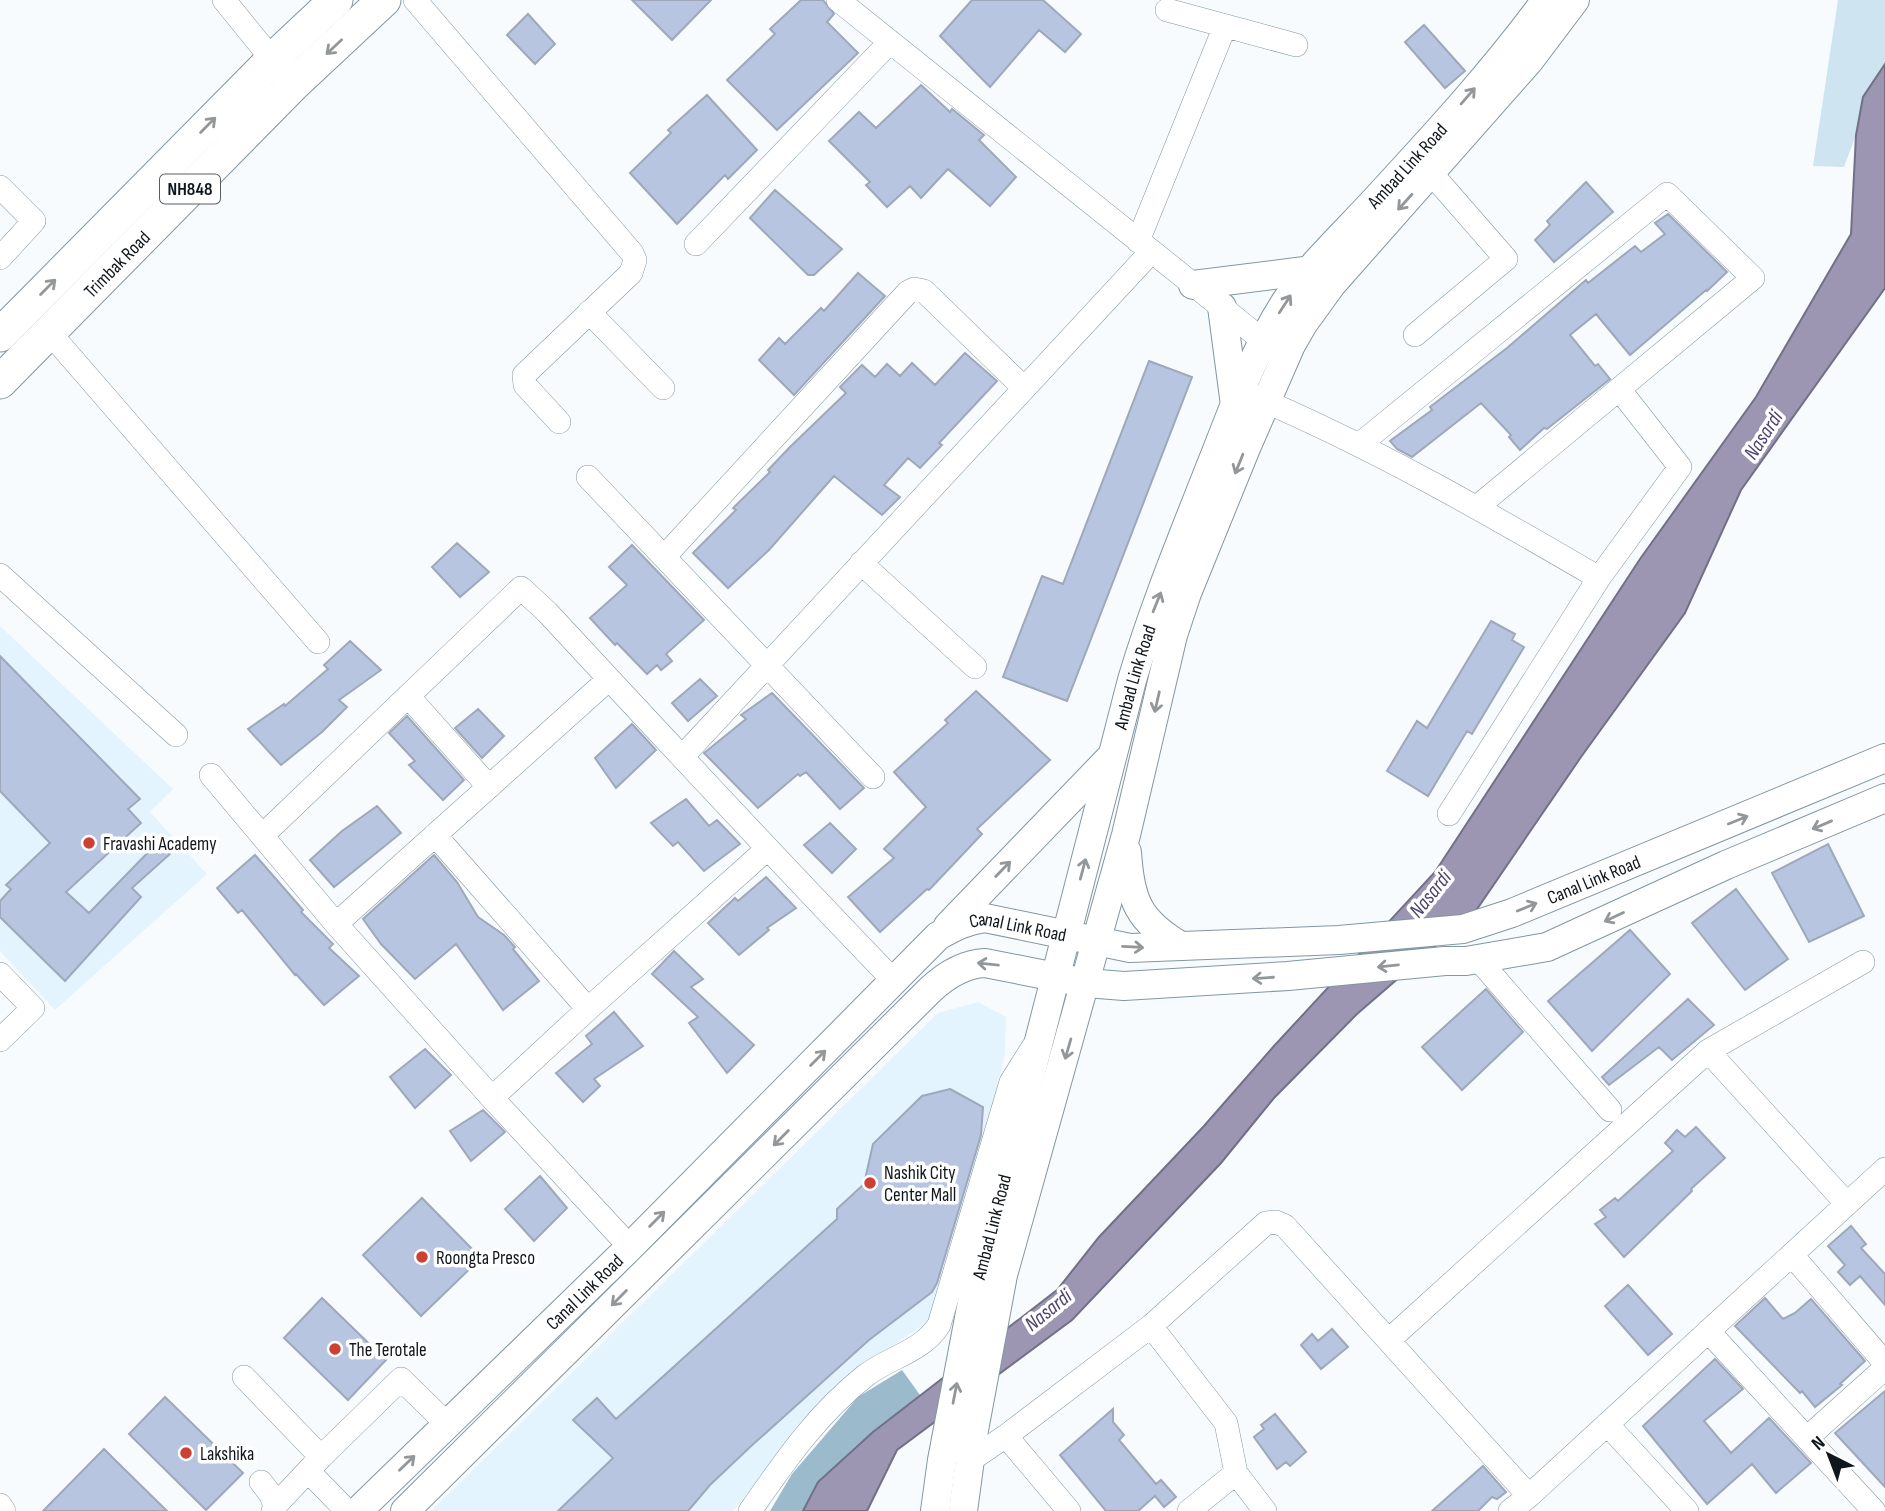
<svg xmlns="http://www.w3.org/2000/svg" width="1885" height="1511" viewBox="0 0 1885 1511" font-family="'Sofia Sans Condensed',sans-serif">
  <rect width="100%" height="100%" fill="#f7fbfe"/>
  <path fill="#e3f4ff" d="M0 626 173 789 150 812 207 874 55 1010 0 951Z
    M978 1002 1006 1017 1005 1054 943 1311 836 1385 733 1511H431L938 1013Z"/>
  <path fill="#cee4f0" d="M1838 0H1885V64L1863 97 1856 135 1844 167 1813 166Z"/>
  <path fill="#9bbacb" d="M902 1370 920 1395 873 1432 818 1482 803 1511H770L792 1474 858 1397Z"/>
  <path fill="#9c96b3" stroke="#727086" stroke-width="2" d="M1885 64V288L1741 490 1685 613 1581 757 1475 912 1357 1014 1274 1098 1221 1163 1072 1320 897 1450 867 1511H803L818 1482 873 1432 1057 1290 1099 1237 1204 1126 1274 1046 1435 872 1640 559 1756 397 1851 234 1856 135 1863 97Z"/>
  <path fill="#b7c5e0" stroke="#9ea8ba" stroke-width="2" d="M632 0H711L672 40Z
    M801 0H823L834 14 827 22 858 53 777 130 727 80 775 34 770 29Z
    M972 0H1043L1081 34 1065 52 1039 30 990 87 940 36Z
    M528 14 555 44 535 64 507 35Z
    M1424 25 1465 71 1445 88 1405 42Z
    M921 85 950 112 952 109 984 135 979 140 1016 177 990 206 948 169 921 198 910 186 887 207 866 185 870 182 829 141 859 112 876 128Z
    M707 95 757 150 728 179 725 175 677 224 630 173 671 133 668 130Z
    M1586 182 1613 212 1554 262 1535 240 1550 225 1547 221Z
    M775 190 842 249 814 275H808L750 218Z
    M1668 214 1727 272 1707 291 1706 290 1630 355 1596 314 1570 335 1595 366 1598 364 1610 379 1547 429 1544 428 1520 450 1509 437 1511 435 1481 403 1412 457 1397 449 1390 441 1432 410 1430 407 1507 348 1586 280 1588 283 1635 246 1641 252 1665 234 1655 223Z
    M858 273 885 296 794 395 759 360 779 338 785 344 821 308 824 311Z
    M965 353 997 381 939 443 942 445 920 468 908 458 884 485 900 497 882 515 834 476 769 550 728 588 693 553 736 510 733 508 770 472 768 470 790 447 846 393 840 387 862 365 875 377 887 364 900 376 912 363 935 385Z
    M1149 361 1192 377 1067 701 1003 677 1042 576 1063 584Z
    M457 543 489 572 460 597 432 567Z
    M632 545 704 620 666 654 672 661 661 670 657 665 647 674 617 643 615 645 590 618 627 585 609 567Z
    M1491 621 1515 634 1512 640 1524 647 1472 734 1467 731 1428 796 1387 771 1417 721 1427 728Z
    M350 641 381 670 339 700 347 707 322 732 281 765 248 729 284 704 285 706 328 669 324 665Z
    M0 656 140 799 128 809 141 823 66 892 89 913 159 841 170 854 132 888 141 897 65 981 0 917V901L11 889 6 885 50 843 0 791Z
    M700 679 717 696 688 721 672 703Z
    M976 691 1050 760 977 829 982 834 929 890 927 889 880 932 848 897 894 858 884 849 926 807 894 772 948 723 945 720Z
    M772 693 864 788 840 809 806 772 800 776 798 774 758 808 704 753 746 719 741 715Z
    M478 709 504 736 482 758 455 728Z
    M407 716 464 780 443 800 409 765 415 761 389 733Z
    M632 724 656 750 616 788 595 758Z
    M686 799 709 826 717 820 740 844 704 871 678 842 673 846 651 823Z
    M377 806 401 833 334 887 310 860 342 831Z
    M830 823 856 849 832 873 804 845Z
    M1828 844 1864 916 1809 942 1772 873Z
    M255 855 303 910 301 912 333 944 329 948 359 976 324 1005 296 974 295 975 242 910 238 913 217 888Z
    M434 855 457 882 478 917 504 935 515 947 513 949 539 981 503 1010 456 944 415 979 381 944 363 919Z
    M766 877 796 908 767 928 769 930 739 955 708 923 735 898 738 901Z
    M1736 889 1788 959 1745 990 1692 923Z
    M1630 930 1670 974 1592 1051 1548 1001Z
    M674 951 703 979 691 987 754 1045 727 1073 689 1023 698 1017 652 974Z
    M1486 989 1523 1032 1462 1090 1422 1047Z
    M1688 999 1714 1025 1672 1060 1659 1047 1609 1085 1602 1077Z
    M614 1012 643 1046 594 1079 600 1086 583 1102 556 1073 592 1044 586 1036Z
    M425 1049 451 1075 415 1108 390 1077Z
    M950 1089 983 1107 981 1135 937 1283 932 1292 869 1340 749 1448 710 1485 688 1511H558L613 1458 573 1420 597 1398 616 1419 837 1219V1209L864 1184 873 1144 922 1096Z
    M483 1110 505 1132 471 1161 450 1131Z
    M1696 1127 1725 1158 1691 1189 1692 1191 1624 1257 1595 1224 1606 1217 1600 1210 1615 1198 1618 1201 1673 1151 1665 1143 1677 1130 1685 1137Z
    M540 1176 567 1208 534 1241 505 1209Z
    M422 1198 481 1258 421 1316 363 1255Z
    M1851 1226 1866 1244 1861 1248 1885 1274V1305L1860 1276 1850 1285 1838 1272 1845 1265 1828 1246Z
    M1628 1285 1672 1334 1648 1355 1605 1306Z
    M322 1298 386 1360 348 1400 284 1338Z
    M1765 1298 1783 1319 1795 1313 1811 1299 1865 1361 1840 1384 1842 1385 1815 1407 1802 1391 1800 1393 1735 1326Z
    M1332 1329 1348 1347 1321 1369 1301 1345 1312 1334 1318 1341Z
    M1715 1359 1743 1389 1704 1421 1731 1453 1769 1418 1811 1463 1776 1493 1752 1464 1707 1504 1643 1426Z
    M1885 1391V1487L1835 1433Z
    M165 1397 243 1473 206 1510 129 1434Z
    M1113 1409V1422L1124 1435 1119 1440 1156 1484 1161 1480 1176 1497 1164 1507 1155 1496 1138 1511H1106L1060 1455Z
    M1275 1414 1306 1452 1290 1466 1286 1462 1277 1469 1254 1437 1264 1429 1261 1425Z
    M104 1449 114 1459 167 1511H43Z
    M1483 1466 1506 1492 1497 1499 1492 1497 1478 1511H1432Z"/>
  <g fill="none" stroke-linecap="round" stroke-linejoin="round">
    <g stroke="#8297a2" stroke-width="24">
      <path id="minor" d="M224 0 280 69
        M415 0 632 253 635 260 631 273 524 375 525 385 559 422
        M838 0 1275 350
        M1167 10 1296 45
        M0 187 34 221 0 258
        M1138 241 1225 26
        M696 244 890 42
        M589 312 663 388
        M49 332 318 642
        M1415 335 1506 259 1431 173
        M1253 396C1373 447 1486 512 1599 578
        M1360 444 1667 194 1753 278 1477 507
        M588 477 873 777
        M664 557 908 292 914 289 924 291 1024 388
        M861 563 975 667
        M0 575 176 735
        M408 696 489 787
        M682 757 1151 252
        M211 775 336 924 492 1098 630 1247
        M1449 814 1599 578 1680 467 1619 389
        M263 835 521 588 547 612C662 736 777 860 895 982
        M435 835 588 1009
        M336 924 609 679
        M1478 959 1610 1110
        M0 974 33 1008 0 1040
        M1708 1051 1847 1204
        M492 1098 588 1009 766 850
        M1792 1255 1885 1363
        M1151 1326 1226 1423 1236 1473
        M1708 1331 1874 1511
        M1389 1340 1708 1051 1863 962
        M244 1377 321 1457 401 1379 447 1424
        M1607 1424 1687 1511
        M1006 1436 1151 1326 1266 1223 1276 1222 1285 1226 1529 1496 1885 1169
        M1807 1438 1885 1368
        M969 1461 1006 1436 1069 1511
        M308 1471 347 1511
        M261 1482 271 1495 275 1506 273 1511
        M0 1505 4 1511
        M275 1506 321 1457
        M750 1511C785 1461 816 1415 865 1376 889 1357 922 1352 939 1325L1011 1082 1033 1047
        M1189 1511 1236 1473 1265 1511
        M1510 1511 1529 1496"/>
    </g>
    <g stroke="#8297a2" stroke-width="30">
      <g id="major">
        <path d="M1193 285 1312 270"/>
        <path d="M1222 307 1235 405"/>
        <path d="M1127 852C1130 900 1138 921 1181 946"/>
        <path d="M948 926 1109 759"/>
        <path id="s1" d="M358 1511 630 1247 938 936C954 927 967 920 985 918L1130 948 1339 940 1463 929 1512 913 1885 758"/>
        <path d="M405 1511 930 990C946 975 963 964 985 963L1086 983 1124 986 1288 976 1445 961H1466L1547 947 1726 865 1885 798"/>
        <path id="s2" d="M935 1511 942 1460 973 1297 1132 680C1154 606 1183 536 1211 465 1233 410 1253 352 1286 301 1311 264 1347 231 1377 198 1436 134 1495 70 1546 0"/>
        <path d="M963 1511 974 1430 1003 1275 1126 835 1173 635 1187 593 1246 448 1291 345 1303 324 1332 284 1529 61 1575 0"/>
      </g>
    </g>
    <g stroke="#8297a2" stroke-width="35">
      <g id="highway">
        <path d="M0 335 272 60 336 0"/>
        <path id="s3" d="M0 382 294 84 384 0"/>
      </g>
    </g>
    <use href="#minor" stroke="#fff" stroke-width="23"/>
    <use href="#major" stroke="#fff" stroke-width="28"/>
    <use href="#highway" stroke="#fff" stroke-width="33"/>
  </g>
  <defs><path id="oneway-shaft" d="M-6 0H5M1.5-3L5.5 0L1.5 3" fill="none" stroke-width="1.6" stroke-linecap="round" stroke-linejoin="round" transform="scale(1.75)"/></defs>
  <g stroke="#939799">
    <use href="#oneway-shaft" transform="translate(334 47) rotate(137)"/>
    <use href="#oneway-shaft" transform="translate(1468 96) rotate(-49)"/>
    <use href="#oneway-shaft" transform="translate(208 125) rotate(-45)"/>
    <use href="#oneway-shaft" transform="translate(1405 202) rotate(132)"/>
    <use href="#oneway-shaft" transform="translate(48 287) rotate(-45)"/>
    <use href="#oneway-shaft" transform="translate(1285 304) rotate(-57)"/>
    <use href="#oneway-shaft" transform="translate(1239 464) rotate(112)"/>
    <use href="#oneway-shaft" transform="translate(1157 602) rotate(-68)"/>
    <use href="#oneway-shaft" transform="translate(1157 702) rotate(103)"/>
    <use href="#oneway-shaft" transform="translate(1738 820) rotate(-22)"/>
    <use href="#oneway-shaft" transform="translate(1822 825) rotate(157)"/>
    <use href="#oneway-shaft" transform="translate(1003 869) rotate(-46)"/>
    <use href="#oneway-shaft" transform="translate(1083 869) rotate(-75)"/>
    <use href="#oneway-shaft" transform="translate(1527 907) rotate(-22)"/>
    <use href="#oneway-shaft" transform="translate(1614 917) rotate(155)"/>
    <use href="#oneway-shaft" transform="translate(1133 947) rotate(3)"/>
    <use href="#oneway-shaft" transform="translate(988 964) rotate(-174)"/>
    <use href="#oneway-shaft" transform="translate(1388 966) rotate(174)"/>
    <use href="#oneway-shaft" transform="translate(1263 978) rotate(176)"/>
    <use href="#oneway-shaft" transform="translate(1068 1049) rotate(106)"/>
    <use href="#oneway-shaft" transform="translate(818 1058) rotate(-45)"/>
    <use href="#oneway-shaft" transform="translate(781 1138) rotate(135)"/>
    <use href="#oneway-shaft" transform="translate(657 1219) rotate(-45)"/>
    <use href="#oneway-shaft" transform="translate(619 1298) rotate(135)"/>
    <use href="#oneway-shaft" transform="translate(955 1393) rotate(-79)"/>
    <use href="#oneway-shaft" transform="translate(407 1463) rotate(-44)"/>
  </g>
  <g fill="#cd4034" stroke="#fff" stroke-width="2.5">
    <circle cx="89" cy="843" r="7"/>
    <circle cx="870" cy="1183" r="7"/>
    <circle cx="422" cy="1257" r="7"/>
    <circle cx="335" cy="1349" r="7"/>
    <circle cx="186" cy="1453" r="7"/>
  </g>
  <g text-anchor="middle" stroke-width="7" stroke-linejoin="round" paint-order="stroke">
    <rect fill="#fff" stroke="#585d60" stroke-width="2" x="160" y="174.5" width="60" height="29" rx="5"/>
    <g font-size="18" font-weight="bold" fill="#10171c">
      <text x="190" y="195">NH848</text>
    </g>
    <g font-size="19" fill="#10171c" stroke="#fff">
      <text dy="7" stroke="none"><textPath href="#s2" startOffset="1446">Ambad Link Road</textPath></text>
      <text dy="7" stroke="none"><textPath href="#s3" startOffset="166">Trimbak Road</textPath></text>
      <text dy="7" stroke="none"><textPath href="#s2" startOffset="858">Ambad Link Road</textPath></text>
      <text dy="7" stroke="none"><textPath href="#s1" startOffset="1489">Canal Link Road</textPath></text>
      <text dy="7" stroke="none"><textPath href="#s1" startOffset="901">Canal Link Road</textPath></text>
      <text dy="7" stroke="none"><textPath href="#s2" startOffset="290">Ambad Link Road</textPath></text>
      <text dy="7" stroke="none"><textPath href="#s1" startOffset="315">Canal Link Road</textPath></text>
    </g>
    <g font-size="19" fill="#10171c" stroke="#fff" text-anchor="start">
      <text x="103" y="850">Fravashi Academy</text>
      <text x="884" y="1179">Nashik City<tspan x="884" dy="22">Center Mall</tspan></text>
      <text x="436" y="1264">Roongta Presco</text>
      <text x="349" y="1356">The Terotale</text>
      <text x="200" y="1460">Lakshika</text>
    </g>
    <g font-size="21" font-style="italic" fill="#4f446f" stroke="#fff">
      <text transform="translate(1763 435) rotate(-57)" y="7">Nasardi</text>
      <text transform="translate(1430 894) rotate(-51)" y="7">Nasardi</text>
      <text transform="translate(1048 1310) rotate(-39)" y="7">Nasardi</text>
    </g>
  </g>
  <g transform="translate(1829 1455) rotate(318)" stroke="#ffffff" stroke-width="5" paint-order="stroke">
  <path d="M0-5L12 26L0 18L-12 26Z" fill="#10171c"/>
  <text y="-10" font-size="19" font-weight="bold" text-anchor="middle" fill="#10171c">N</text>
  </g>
</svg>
